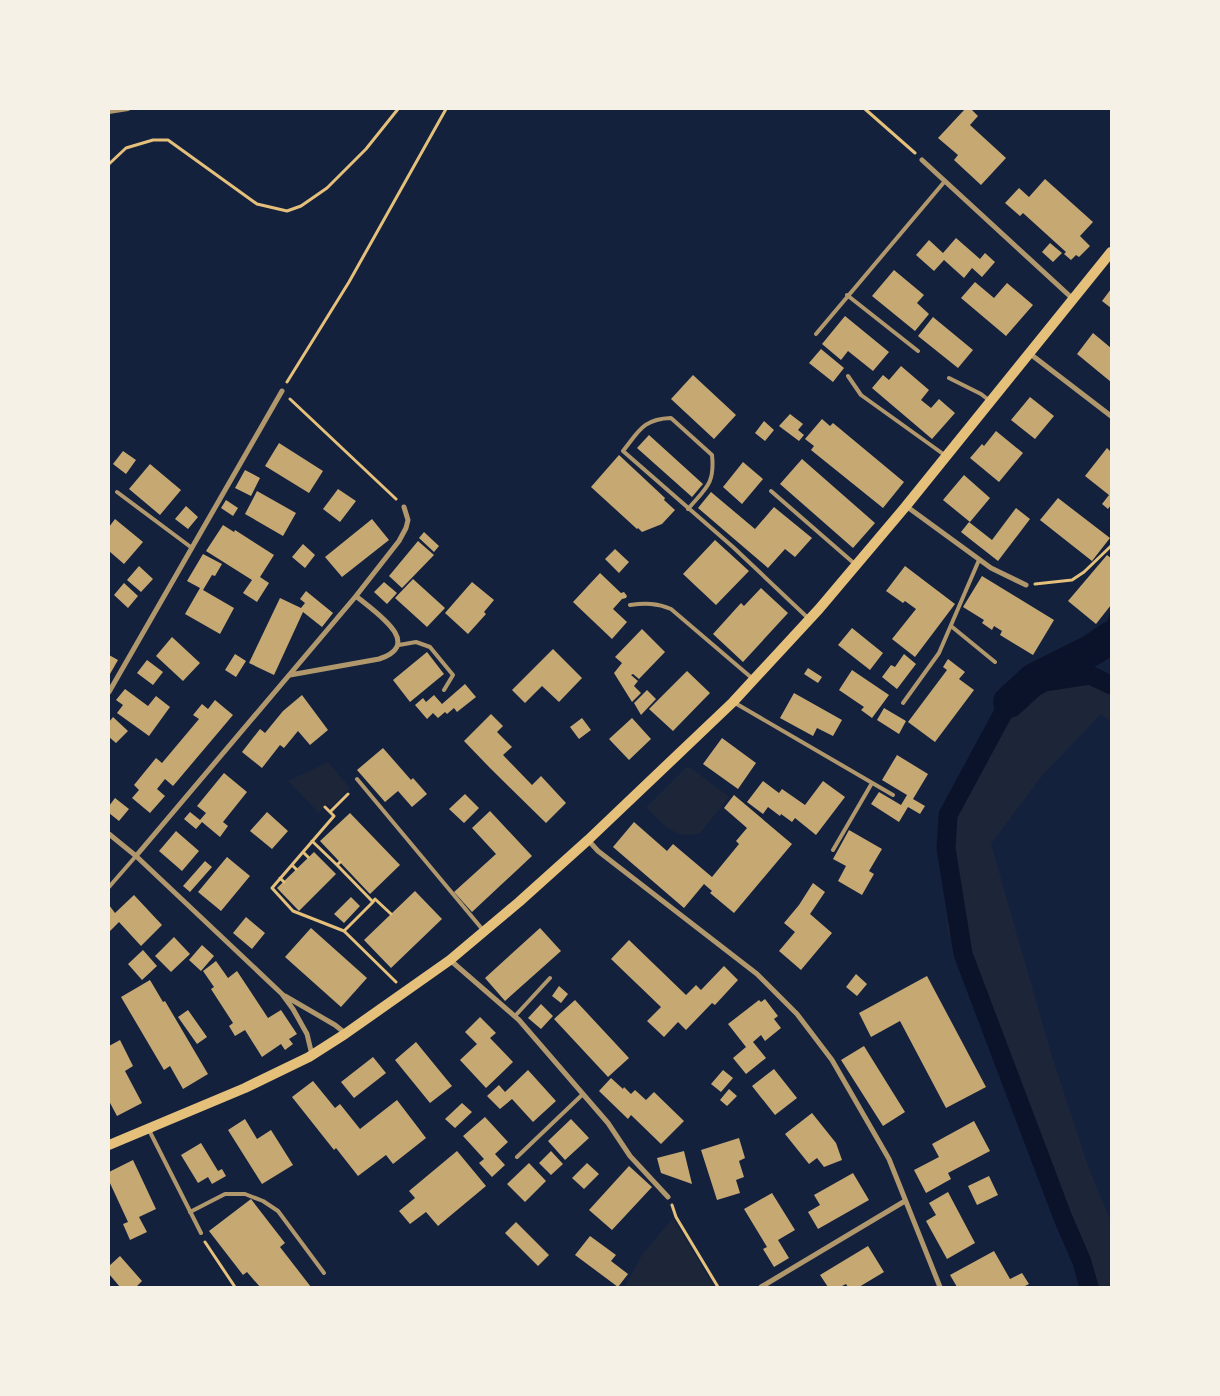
<svg xmlns="http://www.w3.org/2000/svg" width="1220" height="1396" viewBox="0 0 1220 1396" font-family="Helvetica,sans-serif">
  <rect width="100%" height="100%" fill="#14213d"/>
  <path fill="#1d2539" d="M1032 668 1111 673V722L1101 714 1041 777 991 844 1050 1050 1089 1169 1111 1221V1287H1083L1078 1240 995 1017 948 932 942 845 1002 700Z
    M328 762 350 788 331 807 327 804 319 813 288 781Z
    M686 768H691L729 797 700 833C675 841 663 823 646 808Z
    M673 1218 714 1287H625L642 1255Z"/>
  <path fill="#0b132b" d="M1111 609V657C1089 669 1065 669 1041 674 1044 669 1048 662 1053 659 1075 645 1106 638 1111 609Z"/>
  <g fill="none" stroke-linecap="round" stroke-linejoin="round">
    <path stroke="#0b132b" stroke-width="19" d="M1089 1287 1082 1262 1063 1218 963 954 946 848 948 815 1009 702 1044 682 1090 675 1111 685"/>
    <path stroke="#0b132b" stroke-width="32" d="M1009 702 1034 679 1092 650 1111 637"/>
  </g>
  <path fill="#c6a872" d="M965 109H971L978 116 970 125 1006 158 981 185 954 160 958 155 938 138Z
    M1045 179 1093 222 1080 236 1090 246 1079 257 1076 255 1071 260 1064 254 1066 252 1023 213 1020 216 1005 203 1019 188 1029 197Z
    M956 238 980 259 985 253 995 262 982 277 972 268 964 278 944 260 934 271 916 255 929 240 943 253Z
    M1050 243 1062 253 1053 262 1042 252Z
    M894 270 924 295 917 303 929 314 915 331 872 296Z
    M975 282 994 298 1007 283 1033 305 1006 336 961 298Z
    M1111 289V308L1102 301Z
    M845 316 889 352 873 371 848 351 841 360 822 344Z
    M933 317 973 350 958 368 918 336Z
    M1093 333 1111 348V382L1077 354Z
    M821 349 844 368 833 382 809 363Z
    M901 366 929 390 921 400 931 408 939 399 955 413 932 439 872 388 883 375 889 380Z
    M693 375 736 415 714 439 671 399Z
    M1030 397 1054 416 1035 439 1011 420Z
    M790 414 803 424 798 430 804 435 799 441 779 426Z
    M822 419 830 426 833 423 904 482 883 508 811 450 814 446 805 439Z
    M764 421 774 430 765 441 755 433Z
    M996 431 1023 453 999 482 970 458 982 444 984 446Z
    M649 435 703 484 692 497 637 448Z
    M279 443 323 471 309 493 265 466Z
    M1107 448 1111 452V505L1108 509 1102 504 1109 495 1085 476Z
    M123 451 136 460 126 474 113 464Z
    M619 455 665 498 664 500 675 510 662 524 642 532 638 528 637 529 591 487Z
    M802 459 875 523 853 548 780 484Z
    M743 462 763 479 742 504 723 487Z
    M150 464 181 490 160 515 129 489Z
    M245 470 260 478 251 496 235 488Z
    M964 475 990 498 970 522 943 500Z
    M338 489 356 501 340 522 323 509Z
    M257 491 296 513 283 536 245 514Z
    M711 492 755 529 774 507 812 538 795 557 785 549 768 568 698 508Z
    M1058 498 1110 538 1092 561 1040 520Z
    M226 500 238 508 233 516 221 508Z
    M186 506 198 517 188 529 175 519Z
    M1016 508 1030 519 998 561 961 532 969 522 992 540Z
    M115 519 143 542 124 564 109 551V527Z
    M372 519 389 540 342 577 325 557Z
    M223 525 234 532 235 530 274 555 260 577 269 583 257 602 243 593 252 580 206 551Z
    M424 532 439 546 434 552 419 538Z
    M715 540 749 571 716 605 683 574Z
    M418 541 434 555 402 588 389 576Z
    M303 544 315 555 305 568 292 557Z
    M615 549 629 562 619 573 605 559Z
    M203 554 222 564 215 576 212 575 203 590 234 608 220 634 185 614 200 588 187 581Z
    M1107 555 1111 558V605L1096 624 1068 601Z
    M139 566 153 579 141 592 127 580Z
    M905 566 955 604 915 657 892 639 916 609 905 601 903 603 886 591Z
    M600 573 621 593 624 592 627 596 626 598 622 599 613 609 627 622 612 639 573 602Z
    M982 576 1054 620 1033 655 1000 635 1002 631 994 626 992 630 982 623 984 620 963 607Z
    M413 579 445 608 427 627 395 598Z
    M384 582 397 593 387 604 374 592Z
    M472 582 494 600 484 612 486 614 468 634 445 613Z
    M124 583 138 596 128 608 114 595Z
    M761 588 788 613 743 662 713 634 741 603 744 606Z
    M306 591 333 613 322 627 303 612 274 675 249 663 280 598 301 608 305 603 300 599Z
    M852 628 883 653 870 670 838 645Z
    M642 629 665 652 639 679 633 674 631 675 638 681 634 686 641 693 632 702 614 673 622 663 615 657Z
    M172 637 200 663 183 681 156 656Z
    M553 649 582 678 559 702 542 686 525 703 512 690Z
    M427 652 444 674 410 702 393 680Z
    M235 654 246 661 236 677 225 670Z
    M904 654 916 664 897 689 882 677 891 665 895 667Z
    M109 655 118 660 110 674 109 673Z
    M948 659 965 672 959 679 974 690 935 742 908 722 947 670 943 667Z
    M147 660 163 672 153 685 137 673Z
    M808 668 822 677 818 683 804 674Z
    M852 670 889 695 872 718 861 710 864 707 839 690Z
    M687 671 710 693 673 731 649 709Z
    M465 684 476 697 457 712 454 708 447 714 445 712 438 718 433 713 427 719 415 705 423 698 426 702 434 695 442 704Z
    M125 689 148 706 156 696 170 707 149 736 117 713 123 705 116 700Z
    M647 690 656 699 641 715 634 703Z
    M794 693 842 720 833 736 817 728 813 736 780 718Z
    M302 695 328 730 310 745 298 731 284 748 280 745 262 768 242 752 260 729 265 733 283 711Z
    M215 700 233 715 173 786 165 779 157 789 165 796 150 813 132 798 139 790 134 785 156 758 162 763 199 719 193 715 202 704 208 709Z
    M884 708 906 721 899 734 877 720Z
    M491 714 503 726 497 732 512 747 503 755 532 785 541 776 566 803 546 823 490 768 464 741Z
    M113 717 128 731 116 743 109 737V722Z
    M582 718 591 730 579 739 570 727Z
    M632 718 651 739 629 760 609 739Z
    M722 738 756 763 738 789 703 764Z
    M383 748 411 780 413 778 427 794 412 807 398 791 385 802 357 770Z
    M897 755 928 774 913 799 925 806 920 814 908 807 899 822 871 804 879 792 901 805 907 795 882 780Z
    M224 773 247 792 223 822 228 826 220 837 202 822 196 829 184 819 190 812 200 820 206 813 197 806Z
    M763 781 779 793 782 789 805 805 823 781 845 797 816 835 795 818 792 822 781 814 780 816 768 807 763 814 747 802Z
    M465 794 479 808 464 823 449 809Z
    M734 795 792 844 734 913 710 893 712 891 704 884 684 908 613 847 634 822 667 851 673 844 712 877 739 844 736 841 747 828 724 808Z
    M115 798 129 809 119 821 109 813V806Z
    M490 811 532 856 472 912 454 892 496 854 472 828Z
    M267 812 288 831 272 849 250 831Z
    M350 813 400 865 370 894 320 841Z
    M849 830 882 849 869 871 874 874 862 895 838 881 846 866 833 859Z
    M176 831 199 851 182 871 159 851Z
    M314 852 336 874 299 911 277 888Z
    M227 857 250 876 221 911 198 892Z
    M205 861 212 867 190 892 183 886Z
    M813 883 825 892 810 914 832 933 801 970 779 951 795 932 784 923 799 905Z
    M415 891 442 919 391 968 364 940Z
    M134 895 162 925 141 946 119 922 109 932V905L115 913Z
    M351 897 360 906 344 923 334 914Z
    M246 917 265 933 252 949 233 933Z
    M311 928 367 978 341 1007 285 957Z
    M540 928 561 951 505 1001 485 978Z
    M174 937 190 954 171 972 155 956Z
    M629 940 686 995 696 985 701 990 724 966 738 980 715 1005 712 1003 686 1030 678 1022 664 1037 647 1021 661 1007 611 959Z
    M202 945 214 956 201 971 189 960Z
    M143 950 157 966 142 980 128 964Z
    M216 961 228 978 237 971 268 1018 281 1010 297 1034 289 1039 293 1044 285 1050 281 1044 262 1057 245 1030 235 1036 229 1026 233 1023 211 989 214 987 203 971Z
    M856 974 867 984 857 996 846 987Z
    M927 976 986 1087 946 1108 900 1021 871 1037 859 1013Z
    M150 980 163 1002 165 1001 208 1074 183 1089 170 1066 164 1070 121 997Z
    M559 986 568 994 561 1003 552 996Z
    M765 999 778 1016 774 1019 781 1028 765 1041 761 1035 753 1042 766 1058 746 1074 733 1058 746 1047 728 1024 759 1000 761 1002Z
    M575 1000 629 1058 608 1077 554 1019Z
    M541 1004 553 1016 541 1029 528 1018Z
    M188 1010 207 1037 197 1044 178 1017Z
    M480 1017 496 1033 490 1038 513 1062 486 1088 460 1060 477 1044 465 1032Z
    M120 1040 133 1066 125 1071 142 1103 117 1116 109 1101V1046Z
    M416 1042 452 1086 430 1103 395 1060Z
    M864 1046 905 1112 883 1126 841 1060Z
    M373 1057 386 1073 354 1098 341 1082Z
    M774 1069 797 1098 775 1115 752 1086Z
    M528 1070 556 1101 533 1122 512 1099 500 1109 487 1096 499 1085 505 1092Z
    M723 1070 733 1078 721 1092 711 1084Z
    M611 1078 623 1089 624 1087 631 1094 635 1090 646 1100 654 1092 684 1121 661 1144 631 1115 628 1119 599 1091Z
    M313 1081 335 1108 340 1104 360 1129 397 1100 426 1138 393 1164 386 1155 358 1176 336 1148 334 1150 292 1097Z
    M729 1089 737 1096 727 1106 720 1100Z
    M462 1103 472 1112 455 1128 445 1119Z
    M812 1113 836 1143 842 1160 824 1167 817 1158 809 1164 785 1134Z
    M485 1117 508 1142 495 1154 505 1165 492 1177 479 1163 484 1159 463 1136Z
    M245 1119 257 1139 271 1130 293 1165 262 1184 228 1130Z
    M571 1119 589 1138 565 1160 548 1141Z
    M974 1121 990 1151 948 1173 951 1179 926 1193 914 1170 939 1157 932 1144Z
    M739 1138 745 1158 739 1161 744 1177 736 1180 740 1193 717 1200 701 1150Z
    M201 1143 218 1171 222 1169 226 1176 212 1184 208 1177 198 1183 181 1155Z
    M457 1151 486 1186 438 1226 426 1212 410 1224 399 1211 415 1198 409 1191Z
    M551 1151 563 1164 551 1175 539 1163Z
    M684 1151 692 1184 661 1173 657 1158Z
    M133 1160 156 1209 139 1217 147 1232 130 1240 123 1224 128 1222 109 1181V1172Z
    M529 1163 546 1181 525 1202 507 1184Z
    M587 1163 599 1174 584 1189 572 1178Z
    M629 1166 652 1187 612 1230 589 1210Z
    M853 1173 869 1200 818 1229 808 1212 820 1205 814 1195Z
    M989 1176 998 1195 977 1205 968 1186Z
    M948 1192 975 1243 947 1259 926 1221 936 1215 929 1203Z
    M772 1193 795 1230 778 1240 789 1258 774 1267 763 1249 767 1247 744 1209Z
    M251 1199 285 1243 280 1247 311 1287H260L247 1272 243 1275 209 1231Z
    M516 1222 549 1255 538 1266 505 1233Z
    M590 1236 616 1255 611 1261 628 1274 618 1287 575 1255Z
    M868 1246 884 1272 859 1287H848L846 1284 840 1287H828L820 1275Z
    M994 1251 1010 1279 1022 1273 1029 1284 1023 1287H957L950 1275Z
    M120 1256 142 1281 136 1287H120L109 1274V1266Z"/>
  <g fill="none" stroke-linecap="round" stroke-linejoin="round">
    <path stroke="#e5c07b" stroke-width="3" d="M865 109 915 153
      M109 164 126 148 153 140H168L257 204 287 211 301 206 327 188 366 149 398 109
      M287 382 349 282 446 109
      M290 399 396 499
      M1035 584 1072 580 1084 572 1111 546
      M325 807 330 812
      M312 841 337 865 340 862
      M303 852 308 857
      M292 865 296 869
      M337 865 373 902 375 899 391 914
      M280 878 284 882
      M373 902 344 931 396 982
      M344 931 293 911 272 888 334 816 330 812 348 794
      M672 1205 676 1217 718 1287
      M205 1242 235 1287"/>
    <path stroke="#b1986c" stroke-width="4" d="M109 112 128 109
      M847 295 918 351
      M816 334 945 181
      M848 376 861 395 946 456
      M949 378 981 394 990 401
      M771 491 856 565
      M117 492 192 548
      M688 509C706 488 715 484 712 455L671 418C643 419 639 431 623 451L733 547 808 618
      M630 605C645 603 657 603 671 609L753 679
      M951 626 995 662
      M399 645 416 642 430 647 453 675 444 690
      M735 703 893 795
      M903 703 939 653 979 560
      M357 779 483 930
      M833 850 872 783
      M109 887 136 856
      M515 1016 550 978
      M149 1130 201 1233
      M517 1157 583 1094
      M190 1212 225 1194H245L263 1201 278 1211 324 1273"/>
    <path stroke="#b1986c" stroke-width="5" d="M922 160 1073 299
      M1029 353 1111 416
      M906 506 991 568 1026 585
      M290 675 379 659C425 644 375 612 356 596
      M109 692 282 391
      M109 834 136 856 282 994 293 1009 307 1034 312 1055
      M588 840 598 851 757 974 797 1014 832 1060 889 1159 940 1287
      M136 856 356 596 399 541 406 528 408 520 404 507
      M450 960 519 1020 608 1123 630 1156 668 1197
      M285 996 335 1025 345 1033
      M761 1287 905 1201"/>
    <path stroke="#e5c07b" stroke-width="10" d="M109 1145 245 1088 309 1057 345 1034 450 960 519 902 588 840 733 702 819 609 906 506 1111 252"/>
  </g>
  <rect width="1220" height="1396" fill="none" stroke="#f6f1e7" stroke-width="220"/>
</svg>
